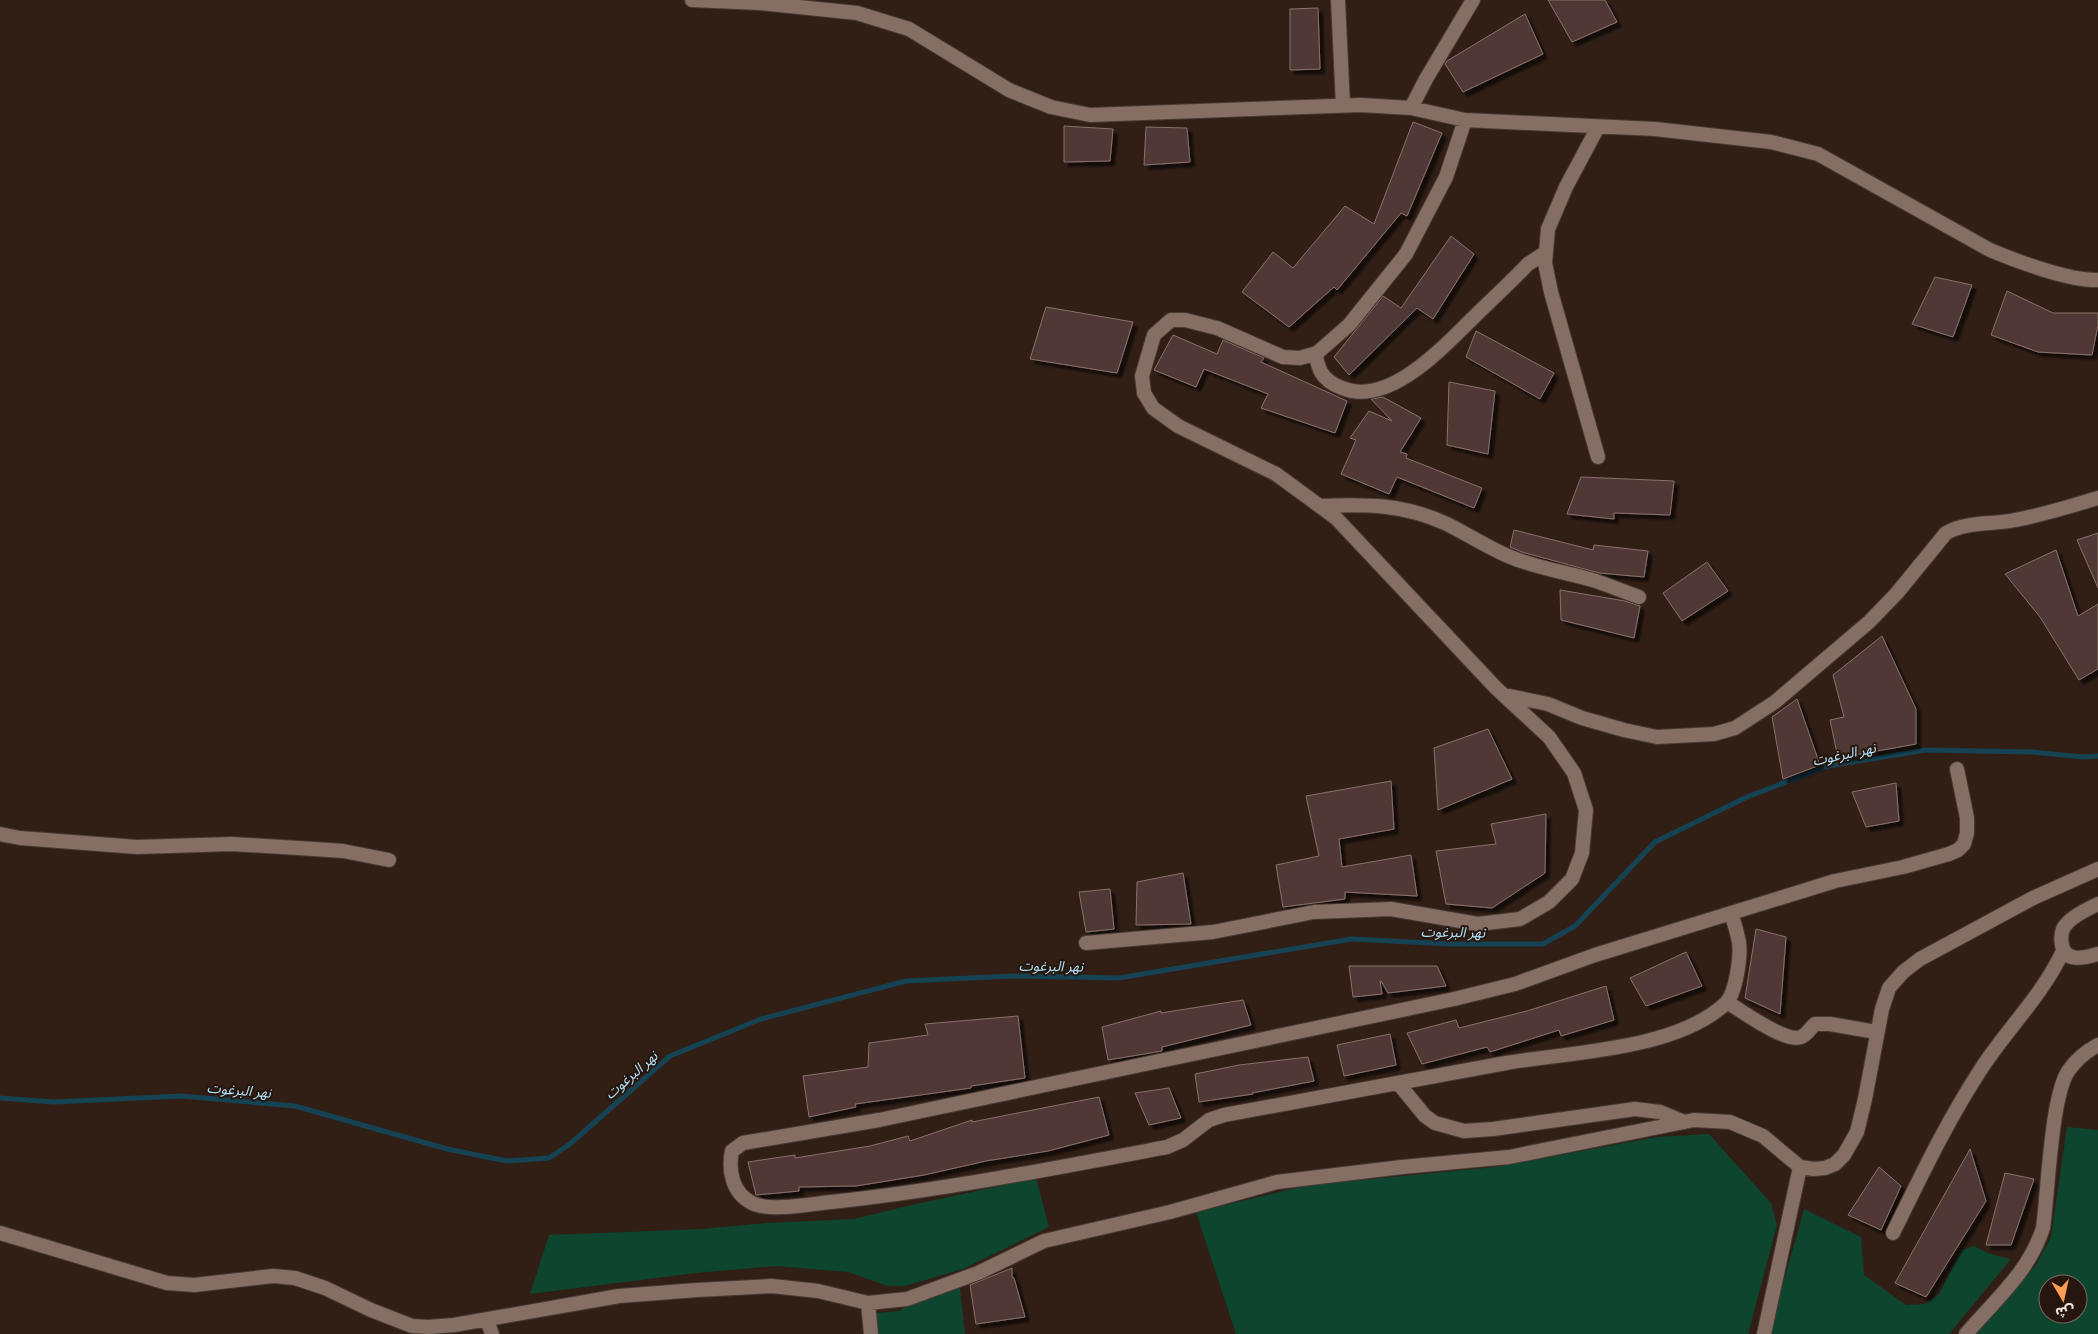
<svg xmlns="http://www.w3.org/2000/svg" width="2098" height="1334" viewBox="0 0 2098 1334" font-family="Overpass,'Noto Sans Arabic',sans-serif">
  <defs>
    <filter id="shadow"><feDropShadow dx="4.5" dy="4.5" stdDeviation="1" flood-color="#0009"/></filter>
  </defs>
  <rect width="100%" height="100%" fill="#311f16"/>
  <path fill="#0d452e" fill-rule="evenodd" d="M2067 1127 2098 1130V1334H1975L2036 1265 2051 1237ZM2048 1284H2078V1314H2048Z
    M1709 1134 1771 1203 1777 1225 1748 1334H1236L1196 1212 1309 1185 1495 1167 1657 1137Z
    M1036 1178 1049 1227 963 1269 905 1286H888L848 1272 776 1266 696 1273 530 1294 549 1235 701 1229 767 1223 854 1219 907 1206Z
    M1804 1209 1861 1237 1864 1275 1906 1305 1925 1304 1939 1294 1962 1250 1974 1246 1990 1254 2011 1259 1949 1334H1769Z
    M960 1288 965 1334H878L876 1313 900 1311 909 1303Z"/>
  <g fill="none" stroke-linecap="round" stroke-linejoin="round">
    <path stroke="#154354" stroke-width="5" d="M0 1098 54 1102 181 1096 295 1106 447 1149 507 1161 549 1158 570 1144 670 1056 761 1019 906 981 1011 976 1119 978 1352 939 1450 944H1543L1575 926 1655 842 1747 797 1828 766 1926 750 2031 752 2083 757 2098 756"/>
  </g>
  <path fill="#4f3934" stroke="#89706b" filter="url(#shadow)" d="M1548 0H1605L1617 22 1572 42Z
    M1318 8 1320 69 1290 70V9Z
    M1525 14 1543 54 1463 92 1445 64 1447 61Z
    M1413 122 1442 133 1407 216 1401 213 1337 290 1334 287 1289 327 1242 292 1273 252 1293 268 1345 206 1374 224Z
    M1064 126 1113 129 1110 161 1064 162Z
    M1146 127 1187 128 1190 162 1144 165Z
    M1451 236 1474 254 1433 319 1417 308 1349 375 1334 357 1383 296 1401 308Z
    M1935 277 1972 285 1953 337 1912 324Z
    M2007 291 2053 313H2098V325L2092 355 2038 352 1991 335Z
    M1046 307 1133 322 1117 373 1030 359Z
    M1476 331 1554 373 1540 399 1466 357Z
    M1173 335 1217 354 1223 340 1264 358 1261 362 1347 401 1335 433 1261 408 1268 394 1204 369 1196 387 1154 370Z
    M1449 382 1495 391 1488 454 1447 445Z
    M1383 397 1421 418 1400 452 1407 454 1406 458 1482 488 1474 508 1397 477 1389 494 1341 474 1356 440 1350 438 1369 411 1392 421 1371 399Z
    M1581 477 1674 481 1670 515 1614 513V519L1567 514Z
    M1514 530 1593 550 1594 545 1648 551 1644 577 1599 573 1522 552 1510 547Z
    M2098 533V588L2077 540Z
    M2056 550 2078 616 2098 604V669L2079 680 2040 617 2005 574Z
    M1707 562 1728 591 1682 621 1663 593Z
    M1560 590 1625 601 1640 606 1634 638 1561 620Z
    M1882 636 1916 709V744L1838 758 1830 720 1844 717 1833 675Z
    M1797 699 1820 765 1783 779 1772 717Z
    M1488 729 1512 779 1438 810 1434 748Z
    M1391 781 1394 829 1339 839 1342 867 1411 855 1417 896 1345 892V899L1283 907 1276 865 1319 856 1306 796Z
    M1896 783 1899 821 1866 827 1852 792Z
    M1546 814 1545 873 1492 908 1446 904 1436 851 1496 844 1491 824Z
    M1183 873 1191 924 1136 925 1137 882Z
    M1110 889 1114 929 1086 932 1079 892Z
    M1756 929 1786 937 1780 1014 1745 998Z
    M1686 952 1702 986 1646 1006 1630 978Z
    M1349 966H1437L1446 986 1388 993 1381 981H1380L1382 994 1353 997Z
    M1606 986 1614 1020 1561 1036 1559 1030 1490 1052 1487 1047 1422 1064 1407 1033 1456 1020 1459 1028 1527 1011Z
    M1243 1000 1251 1025 1162 1047V1051L1108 1060 1102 1027 1161 1011V1013Z
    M1018 1016 1025 1078 971 1086V1088L855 1104 856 1107 809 1117 803 1076 868 1067 869 1043 928 1035 925 1024Z
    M1390 1034 1396 1065 1344 1076 1337 1045Z
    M1308 1057 1314 1081 1252 1093 1253 1094 1199 1102 1195 1074 1239 1065Z
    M1169 1088 1181 1118 1149 1125 1135 1093Z
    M1099 1097 1109 1135 1048 1151 986 1161 924 1175 856 1186 799 1187V1191L756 1195 748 1162 795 1155V1158L870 1146 908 1136 910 1141 972 1120V1122Z
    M1970 1149 1986 1201 1926 1297 1895 1283Z
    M1879 1167 1901 1186 1881 1230 1848 1215Z
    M2005 1173 2034 1179 2011 1245H1986Z
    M1012 1268V1277L1014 1278 1025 1317 976 1324 970 1285Z"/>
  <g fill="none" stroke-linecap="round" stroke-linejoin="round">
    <g stroke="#483933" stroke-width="16">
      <path id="street" d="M692 0 760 3 857 13 909 29 1009 90 1051 107 1090 115 1361 105 1411 108 1465 120 1655 129 1771 142 1818 154 1990 250C2016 261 2069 281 2098 280
        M1338 0 1343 106
        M1411 108 1426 79 1473 0
        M1315 354C1317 360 1318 366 1321 372 1325 379 1334 385 1342 388 1389 407 1442 348 1473 318 1491 300 1510 283 1528 264L1545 253
        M1598 457 1551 292 1545 263 1548 229 1566 187 1598 127
        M1320 506C1366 504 1404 504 1447 524 1467 534 1487 547 1508 556 1536 568 1566 572 1596 581 1610 586 1625 592 1639 597
        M1504 695 1548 704 1582 718 1624 730 1657 737 1714 734 1735 728 1775 702 1869 622 1897 593 1946 533C1967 521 1992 525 2015 520 2043 515 2071 506 2098 498
        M0 834 20 838 137 847 232 844 314 849 343 851 389 860
        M2098 904C2087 909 2068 918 2063 929 2061 934 2061 940 2062 945 2065 963 2085 958 2098 954
        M1731 913C1734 922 1737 932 1739 942 1741 956 1736 993 1726 1003 1677 1050 1570 1052 1506 1063 1412 1081 1318 1097 1224 1115L1209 1120 1183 1140 1167 1147C1056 1168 943 1190 831 1202 811 1204 770 1212 752 1203 732 1193 728 1170 732 1151L743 1143 879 1120 1454 999 1515 984 1595 955 1835 881 1903 867 1949 854 1958 850 1964 844 1967 833V818L1957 769
        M1086 943 1213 932 1314 912 1391 909 1478 924 1520 919 1549 902 1572 879 1582 853 1586 810 1574 773 1549 737 1496 688 1336 518 1276 474 1178 426 1153 408 1144 393 1142 376 1154 335 1171 320H1185L1217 328 1283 357 1300 358 1317 353 1349 325 1406 254 1446 177 1465 120
        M1727 1002C1742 1011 1785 1043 1801 1037 1807 1035 1810 1028 1815 1024H1830L1876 1032
        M1398 1083 1425 1116 1435 1123 1464 1131 1493 1129 1635 1109 1660 1112 1684 1122
        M0 1233 167 1283 194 1285 273 1276 295 1278 325 1288 371 1310 412 1326 428 1327 454 1325 619 1296 697 1290 772 1286 818 1291 868 1303 907 1299 978 1273 1044 1241 1170 1212 1277 1182 1402 1167 1509 1157 1694 1120 1730 1122 1763 1136 1800 1167 1814 1169 1825 1168 1835 1164 1844 1155 1857 1132 1865 1099 1882 1009 1889 988 1903 972 1920 959 2033 898 2098 869
        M1893 1233C1921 1176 1948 1119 1983 1066 2009 1027 2043 994 2063 951
        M868 1303 871 1334
        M487 1320 492 1334
        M1764 1334 1800 1167
        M1966 1334C1995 1300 2029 1272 2043 1228 2048 1194 2051 1094 2069 1070 2076 1060 2087 1051 2098 1045"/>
    </g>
    <use href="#street" stroke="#856f64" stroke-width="14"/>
  </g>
  <g text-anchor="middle" stroke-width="4" stroke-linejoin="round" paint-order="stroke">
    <g font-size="14" font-style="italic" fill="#afe1f8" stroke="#27160d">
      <text transform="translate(1844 754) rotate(-12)" y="5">نهر البرغوت</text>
      <text transform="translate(1453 932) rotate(1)" y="5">نهر البرغوت</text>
      <text transform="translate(1051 966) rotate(1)" y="5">نهر البرغوت</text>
      <text transform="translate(631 1075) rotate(-41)" y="5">نهر البرغوت</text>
      <text transform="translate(239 1090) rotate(5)" y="5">نهر البرغوت</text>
    </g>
  </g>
  <g transform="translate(2063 1299) rotate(171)"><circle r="24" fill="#27160d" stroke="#786961"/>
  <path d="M0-4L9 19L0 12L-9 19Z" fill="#fc9d54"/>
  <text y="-8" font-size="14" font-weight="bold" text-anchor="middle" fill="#f1e5de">ش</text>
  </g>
</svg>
